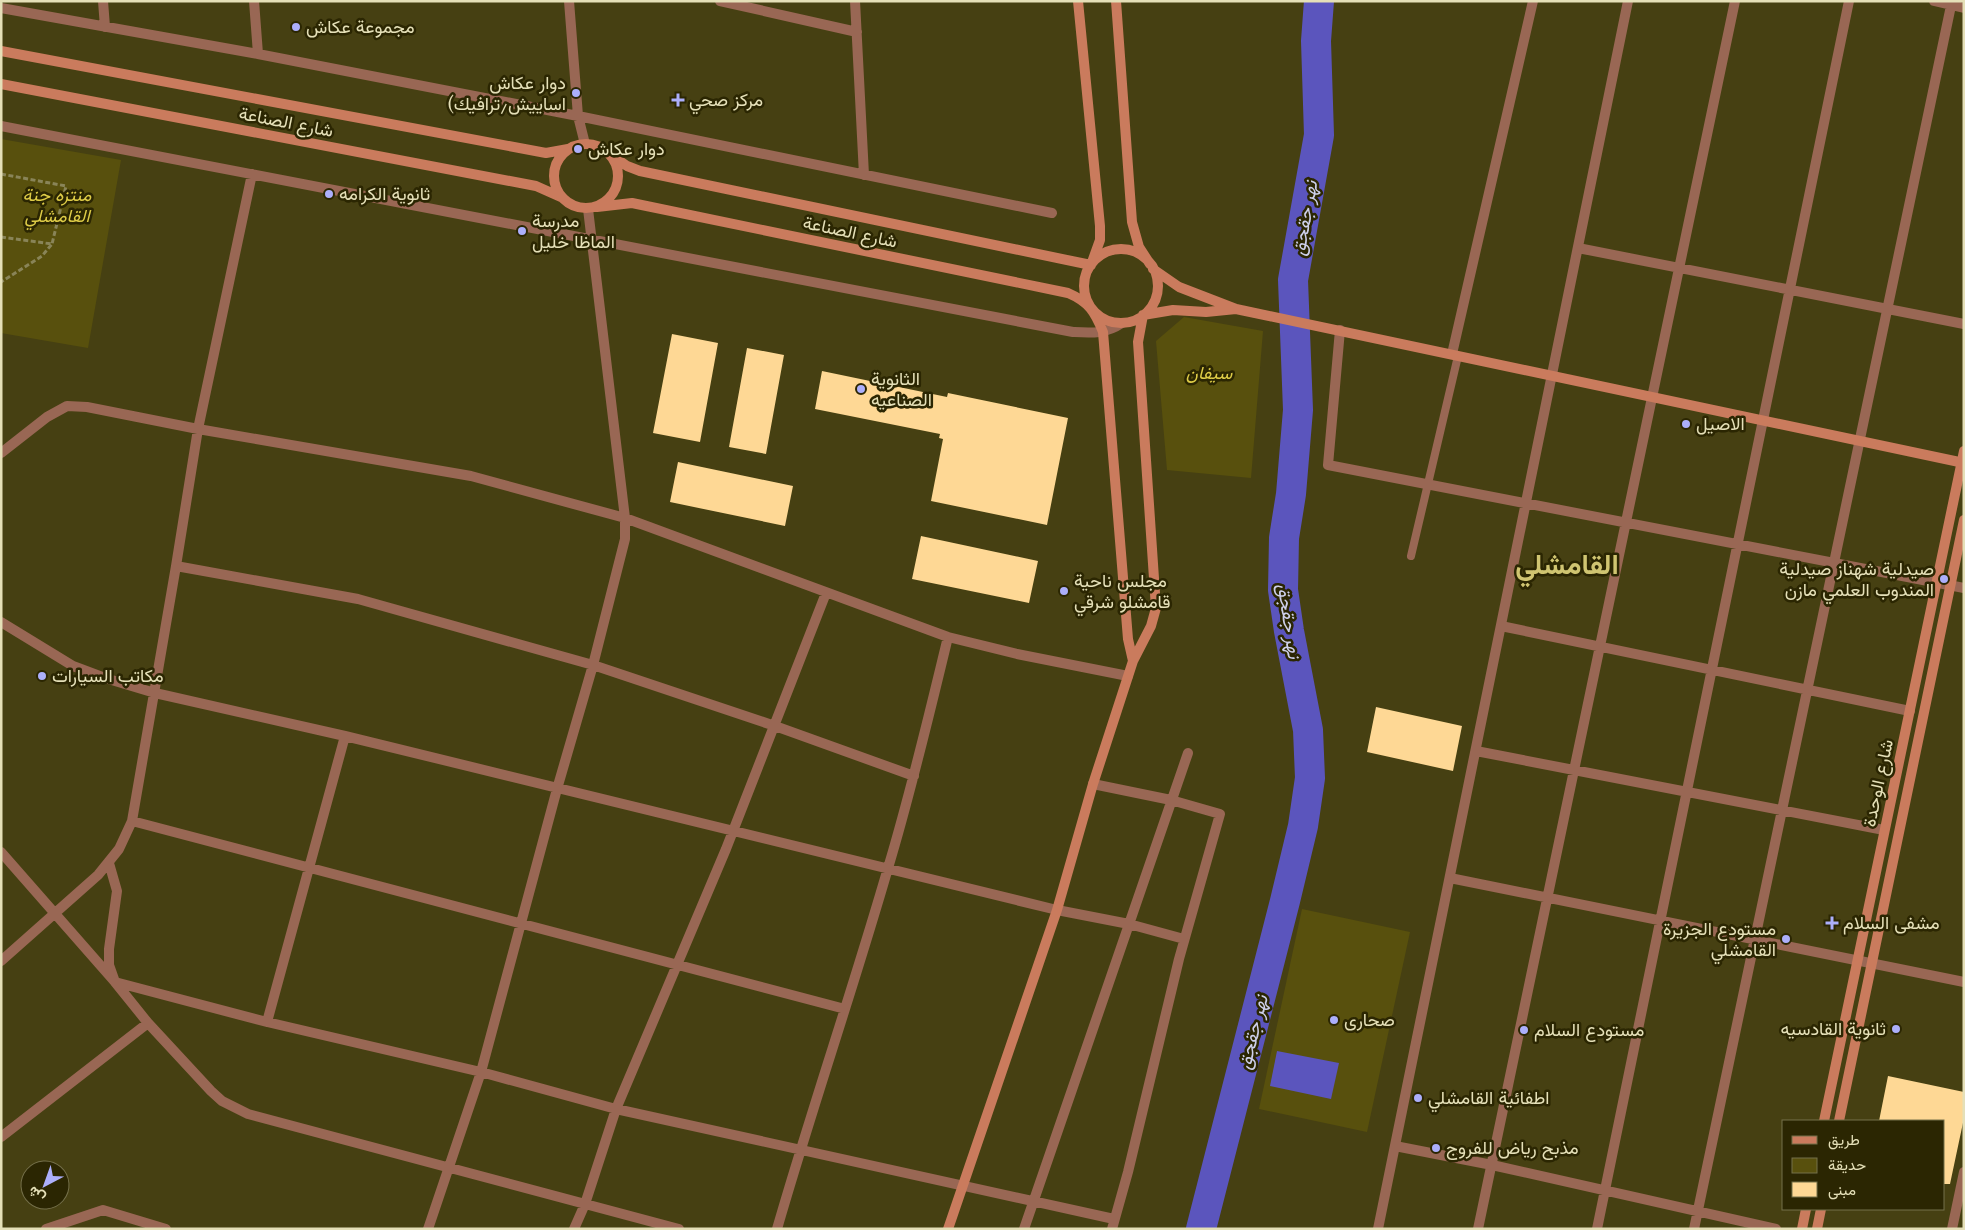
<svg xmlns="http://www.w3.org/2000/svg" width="1965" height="1230" viewBox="0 0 1965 1230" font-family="'Libre Baskerville',Vazirmatn,serif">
  <rect width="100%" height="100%" fill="#464012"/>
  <path fill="#58500d" d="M1 139 121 160 88 348 1 333Z
    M1184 317 1263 331 1251 478 1167 470 1156 341Z
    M1302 909 1410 932 1367 1132 1259 1109Z"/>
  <path fill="#5b55bd" d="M1277 1051 1339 1063 1331 1099 1270 1086Z"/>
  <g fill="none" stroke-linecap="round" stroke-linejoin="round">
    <path stroke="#5b55bd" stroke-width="30" d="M1201 1229 1285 901 1303 826 1310 778 1308 730 1289 631 1283 590 1284 538 1291 494 1298 410 1293 280 1319 135 1316 41 1319 1"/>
  </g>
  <path fill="#fed895" d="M672 334 718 343 700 442 653 433Z
    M747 348 784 355 766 454 729 447Z
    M822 371 947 397 948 393 1068 418 1047 525 931 501 943 439 939 438 940 434 815 409Z
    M678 462 793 486 785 526 670 502Z
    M921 536 1038 561 1029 603 912 579Z
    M1376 707 1462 726 1453 771 1367 752Z
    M1888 1076 1964 1092V1118L1950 1184H1944V1121H1879Z"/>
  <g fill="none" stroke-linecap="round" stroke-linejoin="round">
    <path stroke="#898458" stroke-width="3" stroke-dasharray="5 2.5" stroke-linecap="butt" d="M1 174 66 186 52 244
      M1 237 52 244 42 256 1 282"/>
    <path stroke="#996754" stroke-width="8" d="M1411 556 1458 356"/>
    <path stroke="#996754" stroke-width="10" d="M103 1 105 27
      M254 1 258 54
      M569 1 578 116 585 144
      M720 1 857 32
      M855 1 864 175
      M1934 1 1964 8
      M1 8 258 54 578 116 1052 213
      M1 126 1073 332C1092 333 1106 334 1122 323
      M1578 248 1964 324
      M1340 330 1328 465 1964 588
      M1452 354 1533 1
      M1 453 47 417 67 406 87 407 198 429 471 476 625 518 948 637 1017 654 1128 676
      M176 566 358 599 593 665 775 726 914 776
      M1 622 73 666 105 678 155 693 345 736 1057 910 1129 924 1184 939
      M1501 626 1910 711
      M1476 751 1884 830
      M1093 784 1171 800 1220 814 1179 959 1128 1172 1112 1229
      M132 821 845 1009
      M1 852 115 982 267 1022 481 1072 616 1109 1114 1219
      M109 863 117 891 109 949V965L115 982 148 1023 211 1091 222 1101 248 1114 679 1229
      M1450 878 1964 982
      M1 961 98 875 119 849 132 821 176 566 198 429 252 174
      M267 1022 345 736
      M1 1137 148 1023
      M1395 1146 1492 1165 1776 1229
      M46 1229 103 1210 166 1229
      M428 1229 481 1072 557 789 593 665 625 539V518L588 209
      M574 1229 585 1204 616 1109 726 849 826 593
      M777 1229C812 1108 853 989 888 868 911 792 929 715 948 637
      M1024 1229 1188 753
      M1378 1229 1628 1
      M1478 1229 1735 1
      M1597 1229 1849 1
      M1694 1229 1952 1
      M1952 1229 1964 1172"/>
    <path stroke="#ca7b5d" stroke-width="10" d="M1116 1 1132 222 1139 247 1150 264
      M1 51 546 153 568 149
      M1 84 536 186 563 198
      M554 176a32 32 0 1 1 64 0a32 32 0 1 1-64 0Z
      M610 154 627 166 640 171 1091 265 1100 240V226L1078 1
      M597 207 632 203 1068 293C1089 302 1095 312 1103 332L1128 639 1133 661
      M1084 286a37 37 0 1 1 74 0a37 37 0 1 1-74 0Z
      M1153 269 1179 287 1236 309 1964 463
      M1824 1121 1964 451
      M1839 1121 1964 520
      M948 1229 1057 910 1093 784 1133 661 1151 626 1156 608 1138 342 1143 315 1173 310 1206 312 1236 309
      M1802 1229 1806 1209
      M1817 1229 1821 1209"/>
  </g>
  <g fill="#acaffb" stroke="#2b2602" stroke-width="2">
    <circle cx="296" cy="27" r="5"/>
    <circle cx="576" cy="93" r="5"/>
    <path d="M675.5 92.5h5v5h5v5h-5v5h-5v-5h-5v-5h5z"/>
    <circle cx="578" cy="149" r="5"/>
    <circle cx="329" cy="194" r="5"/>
    <circle cx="522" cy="231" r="5"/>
    <circle cx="861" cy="389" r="5"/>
    <circle cx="1686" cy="424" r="5"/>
    <circle cx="1944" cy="579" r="5"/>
    <circle cx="1064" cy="591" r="5"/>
    <circle cx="42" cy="676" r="5"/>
    <path d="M1829.5 915.5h5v5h5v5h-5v5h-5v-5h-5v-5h5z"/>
    <circle cx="1786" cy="939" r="5"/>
    <circle cx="1334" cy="1020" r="5"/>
    <circle cx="1896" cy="1029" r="5"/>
    <circle cx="1524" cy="1030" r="5"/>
    <circle cx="1418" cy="1098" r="5"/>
    <circle cx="1436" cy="1148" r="5"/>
  </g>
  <g text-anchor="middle" stroke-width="5" stroke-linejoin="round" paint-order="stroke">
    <g font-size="18" fill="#e5e0b8" stroke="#2b2602" text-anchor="start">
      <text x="306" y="33">مجموعة عكاش</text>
      <text x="566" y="89" text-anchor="end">دوار عكاش<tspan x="566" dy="21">(اساييش٫ترافيك</tspan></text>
      <text x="689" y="106">مركز صحي</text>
      <text x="588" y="155">دوار عكاش</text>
      <text x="339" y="200">ثانوية الكرامه</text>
      <text x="532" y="227">مدرسة<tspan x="532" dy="21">الماظا خليل</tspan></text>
      <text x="871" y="385">الثانوية<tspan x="871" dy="21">الصناعيه</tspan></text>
      <text x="1696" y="430">الاصيل</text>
      <text x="1934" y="575" text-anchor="end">صيدلية شهناز صيدلية<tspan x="1934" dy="21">المندوب العلمي مازن</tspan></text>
      <text x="1074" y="587">مجلس ناحية<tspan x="1074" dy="21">قامشلو شرقي</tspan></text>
      <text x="52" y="682">مكاتب السيارات</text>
      <text x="1843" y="929">مشفى السلام</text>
      <text x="1776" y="935" text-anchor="end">مستودع الجزيرة<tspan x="1776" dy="21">القامشلي</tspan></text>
      <text x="1344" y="1026">صحارى</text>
      <text x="1886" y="1035" text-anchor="end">ثانوية القادسيه</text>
      <text x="1534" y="1036">مستودع السلام</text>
      <text x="1428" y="1104">اطفائية القامشلي</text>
      <text x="1446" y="1154">مذبح رياض للفروج</text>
    </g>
    <g font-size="18" fill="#e5e0b8" stroke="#2b2602">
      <text transform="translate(286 122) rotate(11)" y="6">شارع الصناعة</text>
      <text transform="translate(850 232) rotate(12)" y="6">شارع الصناعة</text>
      <text transform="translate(1878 783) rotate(-78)" y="6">شارع الوحدة</text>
    </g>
    <g font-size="18" font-style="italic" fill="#decc47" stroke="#2b2602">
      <text x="57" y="201">منتزه جنة<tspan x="57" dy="21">القامشلي</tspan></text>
      <text x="1209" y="379">سيفان</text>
    </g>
    <g font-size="19" font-style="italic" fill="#ced0eb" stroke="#2b2602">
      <text transform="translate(1304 218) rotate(-80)" y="7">نهر جقجق</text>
      <text transform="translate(1290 621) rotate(82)" y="7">نهر جقجق</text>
      <text transform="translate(1252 1032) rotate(-76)" y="7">نهر جقجق</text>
    </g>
    <g font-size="28" font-weight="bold" fill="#d0c571" stroke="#2b2602">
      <text x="1567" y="574">القامشلي</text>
    </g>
  </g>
  <rect width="1965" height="1230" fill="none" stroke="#e5e0b8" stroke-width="5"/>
  <rect x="1782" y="1120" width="162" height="90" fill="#2b2602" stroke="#75704b"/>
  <rect x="1792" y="1136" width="25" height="8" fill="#ca7b5d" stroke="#75704b"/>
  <text x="1828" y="1145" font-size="15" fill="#e5e0b8">طريق</text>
  <rect x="1792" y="1158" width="25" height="15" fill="#58500d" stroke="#75704b"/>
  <text x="1828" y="1170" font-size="15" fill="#e5e0b8">حديقة</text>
  <rect x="1792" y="1182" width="25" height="15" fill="#fed895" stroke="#75704b"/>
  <text x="1828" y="1195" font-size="15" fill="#e5e0b8">مبنى</text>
  <g transform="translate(45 1185) rotate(221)"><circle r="24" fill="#2b2602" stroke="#75704b"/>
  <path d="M0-4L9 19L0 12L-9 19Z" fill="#acaffb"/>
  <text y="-8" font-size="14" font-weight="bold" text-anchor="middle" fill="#e5e0b8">ش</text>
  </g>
</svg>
